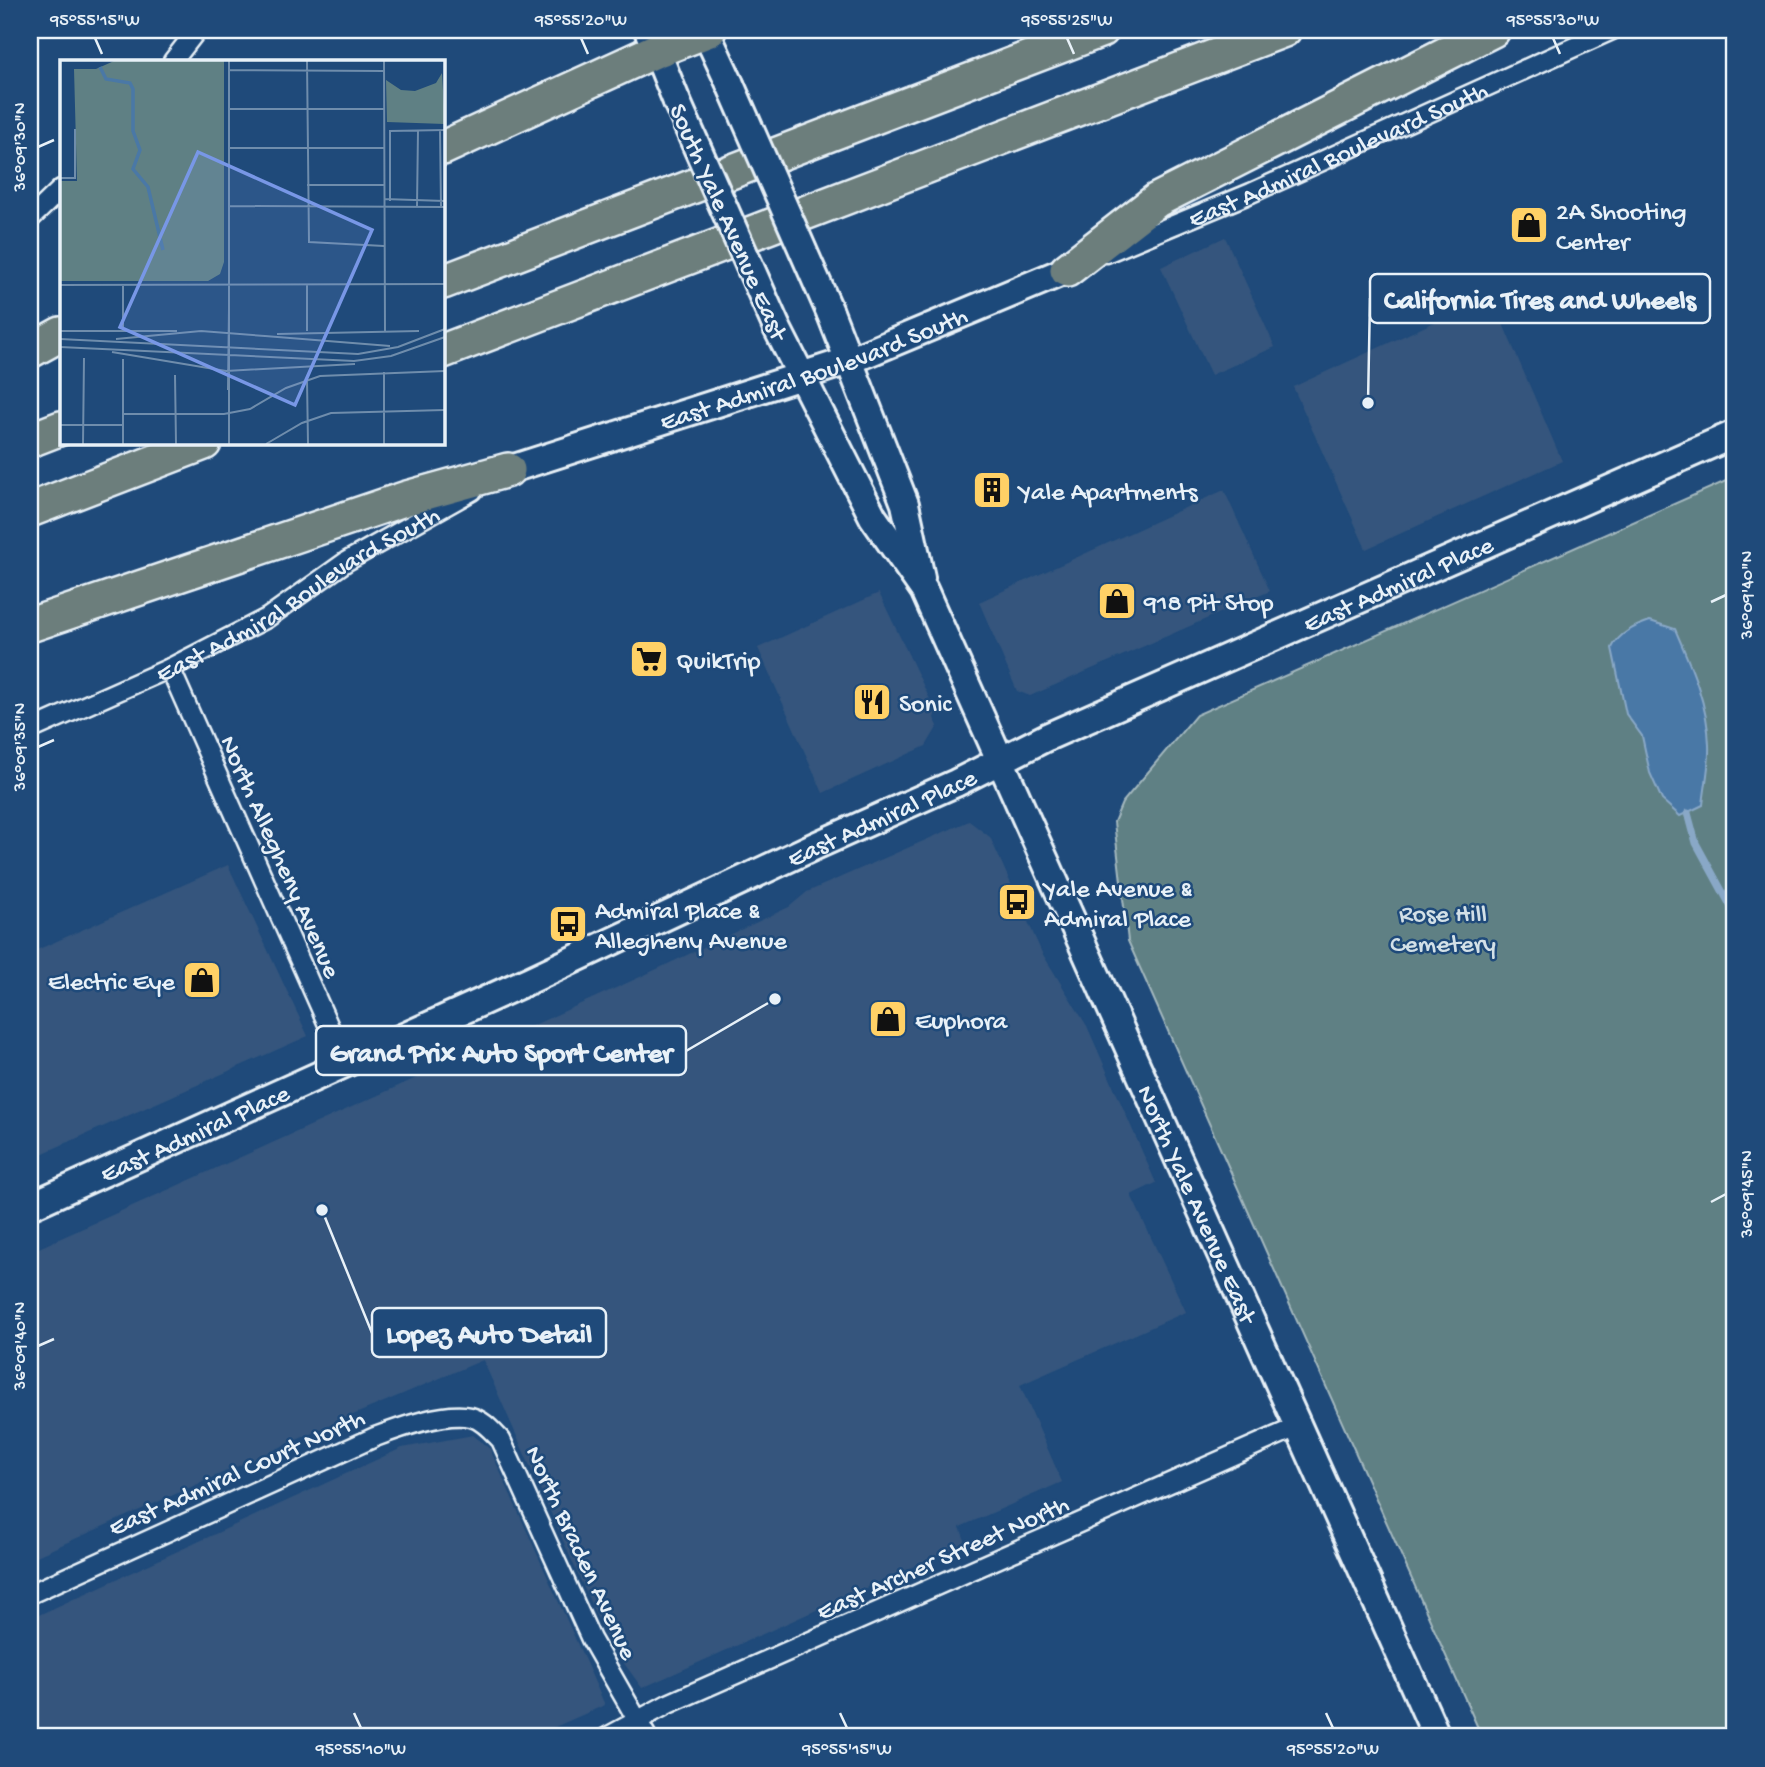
<svg xmlns="http://www.w3.org/2000/svg" width="1765" height="1767" viewBox="0 0 1765 1767" font-family="'Gochi Hand',sans-serif">
  <rect width="100%" height="100%" fill="#1f4a7a"/>
  <filter id="ink" filterUnits="userSpaceOnUse"><feTurbulence type="fractalNoise" baseFrequency=".0143" numOctaves="2"/><feDisplacementMap in="SourceGraphic" scale="14" xChannelSelector="R" yChannelSelector="G"/><feConvolveMatrix kernelMatrix="1 2 1 2 8 2 1 2 1" color-interpolation-filters="sRGB"/></filter>
  <g filter="url(#ink)">
    <path fill="#34557d" d="M1225 237 1275 347 1211 375 1161 267Z
      M1491 296 1562 461 1366 549 1293 387Z
      M1224 490 1270 591 1030 696 1017 691 979 602Z
      M879 593 936 712 934 718 938 726 926 746 823 793 758 648Z
      M969 821 990 837 1042 953 1087 1026 1156 1183 1131 1195 1186 1312 1020 1385 1062 1482 960 1527 966 1543 642 1688 607 1640 483 1360 346 1418 30 1559V1252L638 978 789 907 807 892Z
      M228 865 308 1036 30 1159V953Z
      M473 1435 490 1449 605 1705 532 1737H30V1619L402 1448Z"/>
    <path fill="#5f8084" stroke="#a4b8be" stroke-width="2" d="M1735 477V1737H1482L1128 941 1114 822 1122 803 1196 715Z"/>
    <path fill="#4a78a6" stroke="#89a8c7" stroke-width="2" d="M1650 621 1675 629C1691 666 1708 704 1709 745 1710 764 1705 785 1703 805L1680 816 1662 800 1650 773 1642 736 1626 714 1612 648C1619 633 1635 626 1650 621Z"/>
    <g fill="none" stroke-linecap="round" stroke-linejoin="round">
      <path stroke="#89a8c7" stroke-width="7" d="M1688 813 1696 843 1731 907 1735 910"/>
      <g stroke="#e8f1f8" stroke-width="23">
        <g id="street">
          <path d="M173 61 197 30"/>
          <path d="M30 219 61 189"/>
          <path id="s1" d="M1106 253 1251 193 1612 30"/>
          <path d="M170 668 346 1065"/>
          <path id="s2" d="M30 730 170 668 267 618 347 561 472 491"/>
          <path d="M30 1594 375 1437C399 1428 445 1411 471 1417 483 1420 492 1431 501 1440L591 1639 647 1737"/>
          <path d="M607 1737 668 1704 1299 1426"/>
        </g>
      </g>
      <g stroke="#e8f1f8" stroke-width="32">
        <g id="secondary">
          <path d="M648 30 677 102"/>
          <path d="M705 30 730 84"/>
          <path d="M830 312 905 504 921 578"/>
          <path id="s3" d="M777 328 873 517 924 590 1437 1737"/>
          <path id="s4" d="M508 470 851 360 1067 270"/>
          <path id="s5" d="M30 1206 530 980 815 846 956 783 1047 737 1735 434"/>
        </g>
      </g>
      <g stroke="#e8f1f8" stroke-width="38">
        <path id="highway" d="M443 148 655 51 709 30
          M1067 270 1157 200 1493 30
          M443 282 1102 30
          M30 351 61 334
          M443 351 1284 30
          M30 440 61 428
          M30 510 204 443
          M30 625 407 498 508 470"/>
      </g>
      <use href="#street" stroke="#1f4a7a" stroke-width="18"/>
      <use href="#secondary" stroke="#1f4a7a" stroke-width="26"/>
      <use href="#highway" stroke="#6c7e7c" stroke-width="33"/>
      <g stroke="#e8f1f8" stroke-width="32" stroke-linecap="butt">
        <path id="secondary-bridge" d="M730 84 830 312
          M677 102 777 328"/>
      </g>
      <use href="#secondary-bridge" stroke="#1f4a7a" stroke-width="26"/>
    </g>
  </g>
  <path fill="none" stroke="#e8f1f8" stroke-width="2.5" d="M95 38 102 54M581 38 588 54M1067 38 1074 54M1553 38 1560 54M38 147 54 140M1711 602 1726 595M38 747 54 740M1711 1202 1726 1194M38 1346 54 1339M354 1713 361 1728M840 1713 847 1728M1326 1713 1333 1728"/>
  <defs>
    <g id="shop-square" transform="scale(2.0125)"><rect x="-9" y="-9" width="18" height="18" rx="4" fill="#ffd166" stroke="#1f4a7a"/><path d="M-5-2.5h2.3a2.7 3.5 0 0 1 5.4 0H5L5.5 6h-11ZM-1.5-2.5h3a1.5 2.3 0 0 0-3 0Z" fill="#111"/></g>
    <g id="building-square" transform="scale(2.0125)"><rect x="-9" y="-9" width="18" height="18" rx="4" fill="#ffd166" stroke="#1f4a7a"/><path d="M-4-6H4V6H1V3H-1V6H-4ZM-2.5-4.3h1.7v1.8h-1.7ZM.8-4.3h1.7v1.8H.8ZM-2.5-1h1.7V.8h-1.7ZM.8-1h1.7V.8H.8Z" fill="#111"/></g>
    <g id="supermarket-square" transform="scale(2.0125)"><rect x="-9" y="-9" width="18" height="18" rx="4" fill="#ffd166" stroke="#1f4a7a"/><path d="M-6-5.5h2.5l.6 2H6L4.5 2H-2.5L-4.4-4H-6ZM-1.5 3.2a1.3 1.3 0 1 0 .1 0ZM3 3.2a1.3 1.3 0 1 0 .1 0Z" fill="#111"/></g>
    <g id="restaurant-square" transform="scale(2.0125)"><rect x="-9" y="-9" width="18" height="18" rx="4" fill="#ffd166" stroke="#1f4a7a"/><path d="M-5-6h1v4h1v-4h1v4h1v-4h1v5L-1.5 .5V6h-2V.5L-5-1ZM5-6V6H3V1.5H1.5Q1.5-4 5-6Z" fill="#111"/></g>
    <g id="bus-square" transform="scale(2.0125)"><rect x="-9" y="-9" width="18" height="18" rx="4" fill="#ffd166" stroke="#1f4a7a"/><path d="M-5-6H5V4H4V6H2V4H-2V6H-4V4H-5ZM-3.5-4V0h7V-4ZM-3.5 1.2v1.5H-2V1.2ZM2 1.2v1.5H3.5V1.2Z" fill="#111"/></g>
  </defs>
  <g fill-rule="evenodd">
    <use href="#shop-square" x="1529" y="225"/>
    <use href="#building-square" x="992" y="490"/>
    <use href="#shop-square" x="1117" y="601"/>
    <use href="#supermarket-square" x="649" y="659"/>
    <use href="#restaurant-square" x="872" y="702"/>
    <use href="#bus-square" x="1017" y="902"/>
    <use href="#bus-square" x="568" y="924"/>
    <use href="#shop-square" x="202" y="980"/>
    <use href="#shop-square" x="888" y="1019"/>
  </g>
  <g text-anchor="middle" stroke-width="5" stroke-linejoin="round" paint-order="stroke">
    <g font-size="26" fill="#e8f1f8" stroke="#1f4a7a">
      <text dy="9" stroke="none"><textPath href="#s1" startOffset="252">East Admiral Boulevard South</textPath></text>
      <text transform="translate(730 221) rotate(66)" y="9">South Yale Avenue East</text>
      <text dy="9" stroke="none"><textPath href="#s4" startOffset="322">East Admiral Boulevard South</textPath></text>
      <text dy="9" stroke="none"><textPath href="#s5" startOffset="1503">East Admiral Place</textPath></text>
      <text dy="9" stroke="none"><textPath href="#s2" startOffset="301">East Admiral Boulevard South</textPath></text>
      <text dy="9" stroke="none"><textPath href="#s5" startOffset="936">East Admiral Place</textPath></text>
      <text transform="translate(282 856) rotate(66)" y="9">North Allegheny Avenue</text>
      <text dy="9" stroke="none"><textPath href="#s5" startOffset="180">East Admiral Place</textPath></text>
      <text dy="9" stroke="none"><textPath href="#s3" startOffset="973">North Yale Avenue East</textPath></text>
      <text transform="translate(236 1471) rotate(-24)" y="9">East Admiral Court North</text>
      <text transform="translate(583 1552) rotate(65)" y="9">North Braden Avenue</text>
      <text transform="translate(942 1556) rotate(-24)" y="9">East Archer Street North</text>
    </g>
    <g font-size="26" fill="#e8f1f8" stroke="#1f4a7a" text-anchor="start">
      <text x="1556" y="219">2A Shooting<tspan x="1556" dy="30">Center</tspan></text>
      <text x="1019" y="499">Yale Apartments</text>
      <text x="1144" y="610">918 Pit Stop</text>
      <text x="676" y="668">QuikTrip</text>
      <text x="899" y="711">Sonic</text>
      <text x="1044" y="896">Yale Avenue &amp;<tspan x="1044" dy="30">Admiral Place</tspan></text>
      <text x="595" y="918">Admiral Place &amp;<tspan x="595" dy="30">Allegheny Avenue</tspan></text>
      <text x="175" y="989" text-anchor="end">Electric Eye</text>
      <text x="915" y="1028">Euphora</text>
    </g>
    <g font-size="26" fill="#d3e0e7" stroke="#1f4a7a">
      <text x="1443" y="921">Rose Hill<tspan x="1443" dy="30">Cemetery</tspan></text>
    </g>
  </g>
  <g transform="translate(60 60)">
    <rect width="385" height="385" fill="#1f4a7a"/>
    <path d="M54 1H164V202L160 214 148 221H0V121H17L14 9H36ZM382 13 385 64 327 62 326 20 341 30 355 31 376 23Z" fill="#5f8084"/>
    <path fill="none" stroke="#4a78a6" stroke-width="3.5" d="M40 7 46 19 70 23 73 29V71L80 90 73 109 88 127 103 190"/>
    <path fill="none" stroke="#6f8dac" stroke-width="2" d="M169 1V384M247 1 249 182 324 186M324 1 325 272M169 10 324 11M169 49H324M380 70 381 147M169 88H324M0 118H15V69M247 125H324M324 139 385 141M330 141V71L385 70M169 146 385 147M357 146 358 70M0 225 385 224M63 225V271M0 271H117M141 271 205 276M247 271V224M217 274 359 271M205 276 330 286M0 279 298 294 338 287 385 269M56 279 141 271M0 287 294 301 331 296 385 277M52 292 166 311 295 304M324 312V384M115 315 116 384M247 320 248 384M168 330 169 248M63 354H164L190 349 226 328 260 316 385 311M0 365H63M23 384 24 298M63 384V299M206 384 242 363 271 353 385 350"/>
    <path fill="#7897e6" fill-opacity="0.15" stroke="#7897e6" stroke-width="3.5" d="M138 92 312 170 235 345 60 267Z"/>
    <rect width="385" height="385" fill="none" stroke="#e8f1f8" stroke-width="3.5"/>
  </g>
  <path fill="none" stroke="#e8f1f8" stroke-width="2.5" d="M1368 403L1370 298M775 999L686 1051M322 1210L372 1333"/>
  <g fill="#e8f1f8" stroke="#1f4a7a" stroke-width="2.5">
    <circle cx="1368" cy="403" r="7"/>
    <circle cx="775" cy="999" r="7"/>
    <circle cx="322" cy="1210" r="7"/>
  </g>
  <g fill="#1f4a7a" stroke="#e8f1f8" stroke-width="2.5">
    <rect x="1370" y="274" width="340" height="49" rx="7"/>
    <rect x="316" y="1026" width="370" height="49" rx="7"/>
    <rect x="372" y="1308" width="234" height="49" rx="7"/>
  </g>
  <g font-size="28" text-anchor="middle" font-weight="bold" fill="#e8f1f8">
    <text x="1540" y="308">California Tires and Wheels</text>
    <text x="501" y="1061">Grand Prix Auto Sport Center</text>
    <text x="489" y="1342">Lopez Auto Detail</text>
  </g>
  <rect width="1765" height="1767" fill="none" stroke="#1f4a7a" stroke-width="77"/>
  <rect x="38" y="38" width="1688" height="1690" fill="none" stroke="#e8f1f8" stroke-width="2.5"/>
  <g font-size="18" text-anchor="middle" fill="#e8f1f8">
    <text x="95" y="25">95°55'15"W</text>
    <text x="581" y="25">95°55'20"W</text>
    <text x="1067" y="25">95°55'25"W</text>
    <text x="1553" y="25">95°55'30"W</text>
    <text transform="translate(19 147) rotate(-90)" y="6">36°09'30"N</text>
    <text transform="translate(1746 595) rotate(-90)" y="6">36°09'40"N</text>
    <text transform="translate(19 747) rotate(-90)" y="6">36°09'35"N</text>
    <text transform="translate(1746 1194) rotate(-90)" y="6">36°09'45"N</text>
    <text transform="translate(19 1346) rotate(-90)" y="6">36°09'40"N</text>
    <text x="361" y="1754">95°55'10"W</text>
    <text x="847" y="1754">95°55'15"W</text>
    <text x="1333" y="1754">95°55'20"W</text>
  </g>
</svg>
